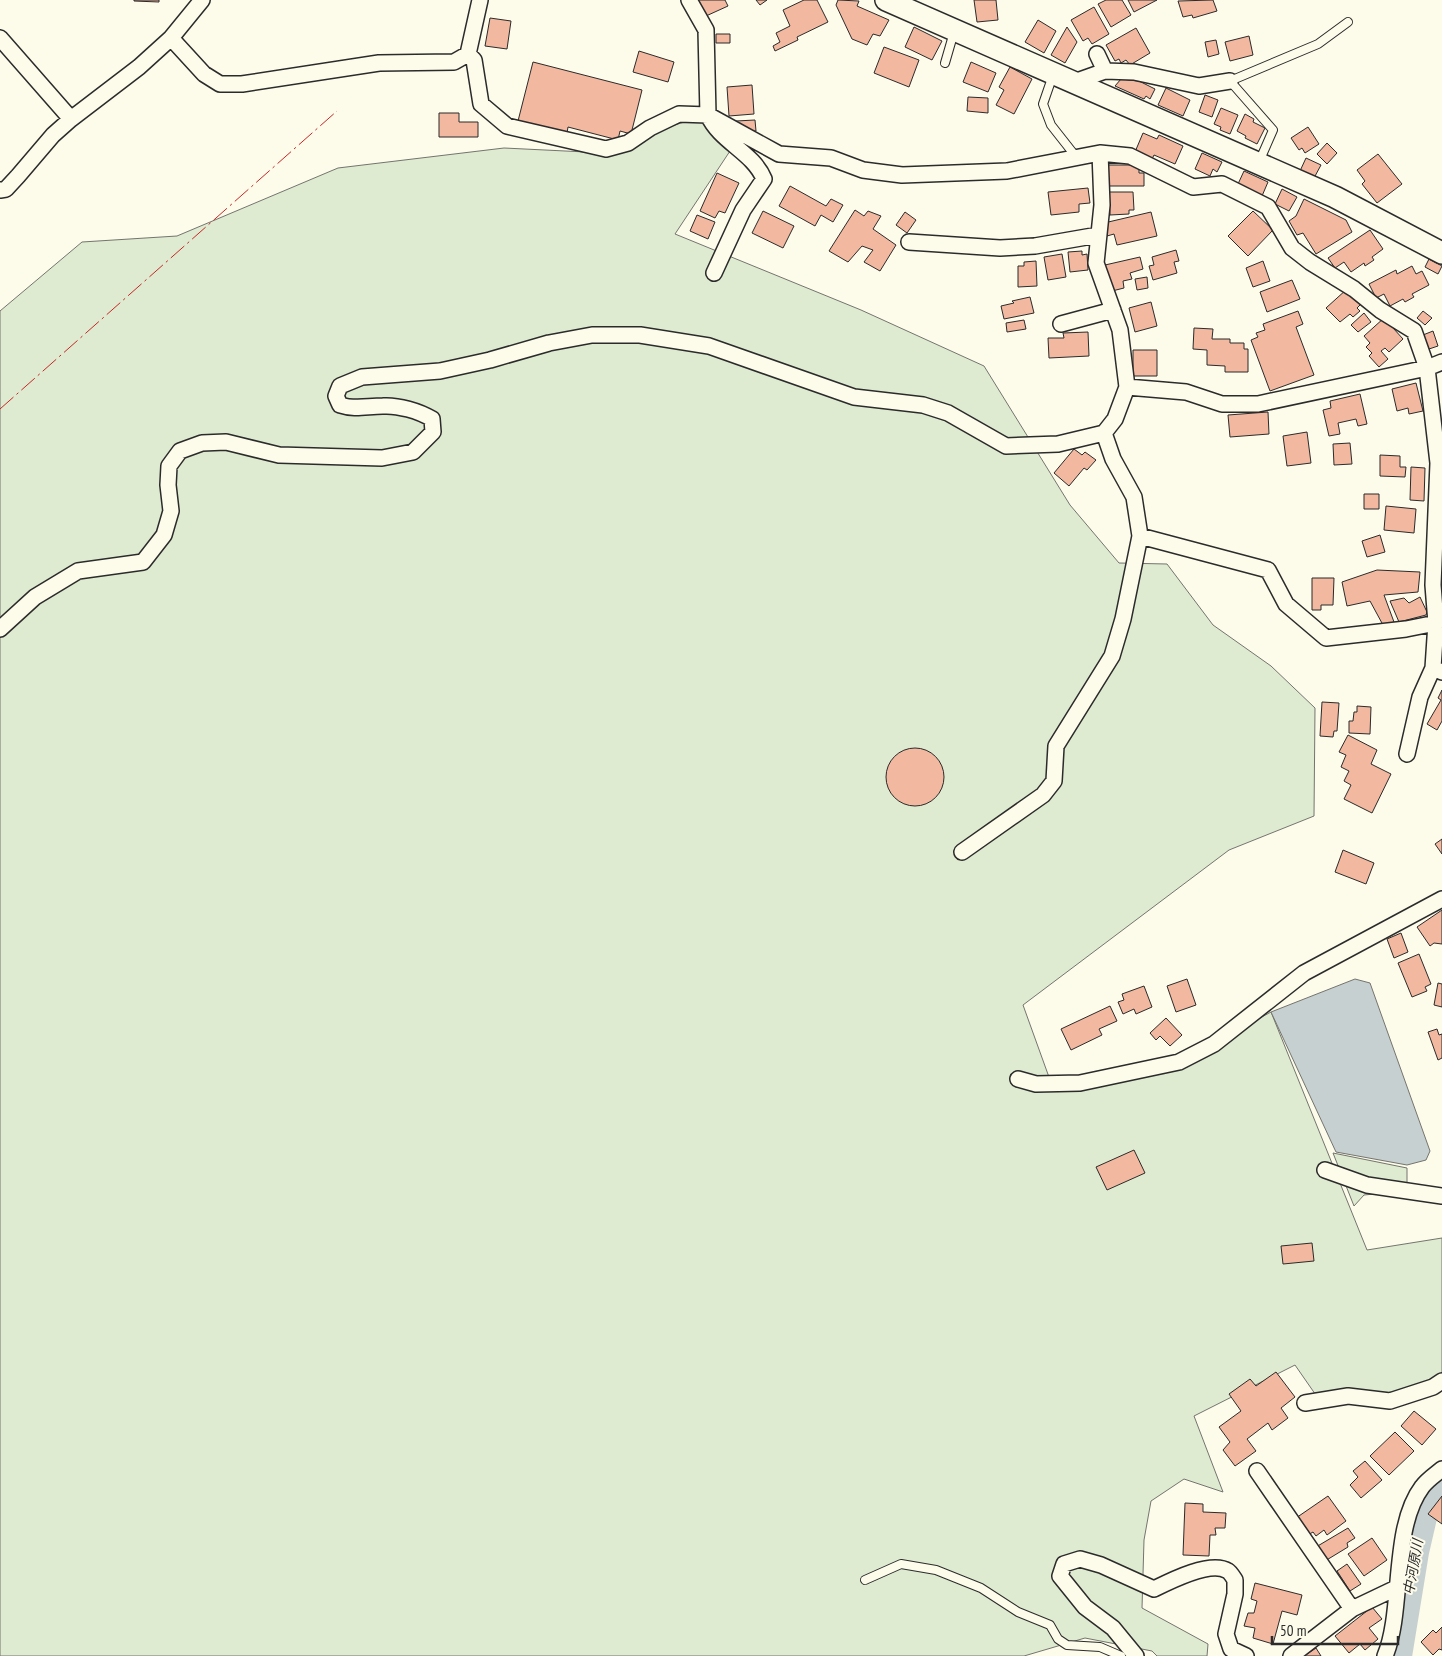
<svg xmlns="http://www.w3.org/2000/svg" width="1442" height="1656" viewBox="0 0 1442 1656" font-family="'PT Sans Narrow','Noto Sans JP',sans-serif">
  <rect width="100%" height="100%" fill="#fdfbea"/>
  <path fill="#deebd1" stroke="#74746e" d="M697 118 730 151 675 234 861 310 984 366 1070 505 1119 563 1167 564 1213 625 1271 666 1315 708 1314 816 1229 850 1023 1005 1054 1091 1188 1057 1271 1012 1367 1250 1442 1238V1377L1411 1394 1320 1401 1295 1365 1194 1416 1223 1492 1184 1479 1151 1501 1144 1540 1142 1608 1208 1644 1207 1656H1157L1152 1651 1085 1638 1024 1656H0V311L82 242 177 236 338 168 504 148 606 153 662 129Z
    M1333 1153 1407 1168V1191L1364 1195 1354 1206Z"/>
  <path fill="#c7d0d0" stroke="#74746e" d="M1355 979 1370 983 1430 1151 1426 1160 1407 1165 1336 1152 1271 1012Z"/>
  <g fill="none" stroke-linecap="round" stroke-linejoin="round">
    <path stroke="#c7d0d0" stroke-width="30" d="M1397 1656 1414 1552 1425 1504 1442 1485"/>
  </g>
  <path fill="#f2b8a0" stroke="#2b2b2b" d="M134 0H159V2L134 1Z
    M698 0H725L728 6 706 16Z
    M756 0H767L760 5Z
    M804 0H817L828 22 797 37 798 40 775 51 773 46 780 42 776 33 790 26 783 10Z
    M838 0 859 1 857 6 889 20 880 36 873 34 867 45 852 39 836 5Z
    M974 0H996L998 20 977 22Z
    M1106 0H1122L1131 15 1111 27 1098 4Z
    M1128 0H1157L1134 12Z
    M1213 0 1217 11 1193 18 1192 15 1183 17 1178 1Z
    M1094 7 1109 34 1092 44 1088 38 1083 41 1071 20Z
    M490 18 511 21 507 49 485 46Z
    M1038 20 1056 31 1044 53 1025 42Z
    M914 27 942 41 932 60 905 47Z
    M1067 27 1077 42 1065 63 1051 55Z
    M1136 28 1150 53 1130 65 1126 60 1121 63 1119 59 1115 61 1106 45Z
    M716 34H730V43H716Z
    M1249 36 1253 55 1230 61 1225 42Z
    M1216 40 1219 54 1208 57 1205 42Z
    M884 47 919 60 909 87 874 73Z
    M639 51 674 62 668 82 633 72Z
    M533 62 642 90 631 134 620 131 618 140 568 127 567 133 518 121Z
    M971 62 996 73 988 92 963 82Z
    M1010 67 1032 79 1014 114 996 105 1004 90 999 87Z
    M1121 79 1139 81 1155 89 1150 99 1146 96 1144 99 1115 86Z
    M752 85 754 114 729 116 727 87Z
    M1166 88 1190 100 1183 116 1158 105Z
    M1205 95 1218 100 1212 117 1199 112Z
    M968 97 988 98V113L967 111Z
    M1221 108 1238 115 1230 134 1220 130 1221 127 1214 124Z
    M439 113H459V122H478V137H439Z
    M1245 114 1254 119 1253 122 1265 128 1257 144 1245 138 1246 136 1237 131Z
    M755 120 756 131 747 132 737 128 736 121Z
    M1308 127 1319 144 1305 153 1302 148 1299 150 1291 138Z
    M1143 133 1157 139 1159 135 1183 146 1175 164 1154 155 1152 159 1135 152Z
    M1327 143 1337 153 1327 164 1317 154Z
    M1202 153 1222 162 1217 172 1213 169 1210 176 1195 169Z
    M1378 154 1402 184 1377 203 1362 184 1365 181 1357 170Z
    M1306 158 1321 165 1314 178 1300 171Z
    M1108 165H1139V173H1144V186H1108Z
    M1244 171 1268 182 1262 196 1238 184Z
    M717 173 739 183 725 213 719 211 715 218 700 211Z
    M790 186 826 206 831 199 843 205 833 222 821 215 815 226 779 206Z
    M1088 188 1090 203 1079 204V212L1051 215 1048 192Z
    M1282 189 1297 197 1289 211 1275 204Z
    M1109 192H1133L1134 210H1129V214L1110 215Z
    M1304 199 1346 220 1352 232 1316 254 1303 233 1297 235 1289 221 1296 216Z
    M855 210 864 216 868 211 881 216 873 229 896 245 880 271 864 262 873 250 862 246 848 262 829 251Z
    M763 211 794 226 783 248 752 233Z
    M1253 211 1273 230 1248 256 1228 236Z
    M905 212 916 220 907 233 896 225Z
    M1151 212 1157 236 1117 245 1114 234 1107 236 1104 223Z
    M697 215 715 222 708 239 690 231Z
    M1370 230 1383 249 1372 257 1374 260 1365 266 1364 263 1351 272 1344 262 1335 268 1328 258Z
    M1176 250 1179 261 1174 262 1177 273 1153 280 1149 266 1154 265 1152 257Z
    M1082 251V255L1087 254 1088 270 1070 272 1068 252Z
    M1062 254 1066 277 1048 280 1044 257Z
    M1140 257 1143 269 1130 273 1132 279 1123 281 1124 288 1112 291 1105 265Z
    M1429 259 1442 266 1438 274 1425 267Z
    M1036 261 1037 286 1018 287V266H1024V262Z
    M1263 261 1270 281 1253 287 1246 268Z
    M1412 266 1416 274 1422 271 1429 285 1412 294 1414 297 1405 302 1403 299 1390 306 1384 294 1376 298 1369 284 1396 270 1397 274Z
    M1147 277 1148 288 1137 290 1135 279Z
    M1292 280 1300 299 1267 312 1260 292Z
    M1347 289 1361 304 1357 308 1360 311 1353 317 1350 314 1340 322 1326 308Z
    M1030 297 1034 313 1004 319 1001 306 1014 303 1012 301Z
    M1151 302 1157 326 1135 332 1129 308Z
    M1298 311 1303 324 1296 327 1314 375 1270 391 1251 340 1258 337 1256 333 1265 330 1263 324Z
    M1423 311 1432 318 1425 325 1417 318Z
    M1364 313 1371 322 1358 332 1351 325Z
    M1384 318 1403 339 1389 352 1385 348 1381 351 1388 359 1379 367 1369 356 1372 353 1366 347 1370 343 1364 336Z
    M1024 320 1026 329 1007 332 1006 323Z
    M1194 328 1213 329 1212 339H1230V343H1244V349H1248V372H1225V366L1207 365V350L1193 349Z
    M1433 331 1438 346 1429 349 1423 335Z
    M1088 332 1089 356 1049 358 1048 338H1064L1063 333Z
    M1133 350H1157V376H1133Z
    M1416 383 1423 411 1409 414 1408 408 1397 411 1392 389Z
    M1360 394 1367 424 1358 426 1356 419 1338 423 1340 434 1329 436 1323 410 1331 408 1330 401Z
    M1268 412 1269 434 1230 437 1228 415Z
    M1307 432 1311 463 1287 466 1283 436Z
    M1350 443 1352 464 1334 465 1333 444Z
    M1074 449 1082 455 1085 452 1096 460 1087 470 1084 468 1069 486 1054 473Z
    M1380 455 1400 456V467H1406L1405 477 1380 476Z
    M1411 467 1425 468 1424 501 1410 500Z
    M1364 494H1379V509H1364Z
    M1386 506 1416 509 1414 533 1384 530Z
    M1380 535 1385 552 1367 557 1362 541Z
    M1377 570 1420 572 1418 592 1384 595 1394 622 1383 625 1370 601 1347 606 1342 582Z
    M1312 578H1334L1333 605H1321V610H1312Z
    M1420 597 1427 612 1426 615 1399 622 1390 601 1404 598 1409 603Z
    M1442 690V721L1437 730 1427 724 1441 700 1438 698Z
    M1322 702 1339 703 1337 731H1334L1333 737 1320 736Z
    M1357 706 1371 707 1370 734 1349 733V721H1353L1354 712H1357Z
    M1348 735 1377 750 1371 764 1391 774 1372 813 1344 799 1351 785 1344 781 1349 771 1341 767 1346 755 1339 752Z
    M886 777a29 29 0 1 1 58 0a29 29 0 1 1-58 0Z
    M1442 839V854L1435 844Z
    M1343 850 1374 863 1366 884 1335 872Z
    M1442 910V944L1434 943 1430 946 1417 927Z
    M1401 933 1408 952 1394 958 1387 939Z
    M1419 954 1431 984 1425 987 1427 991 1412 997 1398 963Z
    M1187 979 1196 1005 1176 1012 1167 986Z
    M1438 983 1442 984V1007L1434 1005Z
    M1144 986 1152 1007 1136 1014 1134 1009 1123 1014 1118 1002 1124 1000 1122 994Z
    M1110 1006 1117 1021 1099 1029 1102 1035 1071 1050 1061 1029Z
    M1166 1018 1182 1035 1170 1046 1160 1036 1156 1040 1150 1033Z
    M1437 1029 1439 1035 1442 1034V1058L1438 1060 1428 1032Z
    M1134 1150 1145 1173 1107 1190 1096 1167Z
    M1312 1243 1314 1261 1283 1264 1281 1246Z
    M1276 1372 1295 1397 1281 1408 1288 1418 1272 1430 1268 1423 1247 1439 1256 1451 1235 1466 1223 1450 1230 1442 1219 1427 1241 1411 1229 1394 1250 1379 1256 1386Z
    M1414 1411 1436 1429 1422 1445 1401 1426Z
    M1395 1432 1414 1451 1389 1475 1370 1456Z
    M1365 1461 1382 1480 1361 1498 1350 1485 1358 1477 1353 1471Z
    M1328 1496 1346 1521 1327 1535 1324 1530 1316 1536 1313 1532 1308 1535 1296 1518Z
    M1442 1496V1524L1428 1514Z
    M1185 1503 1203 1504V1512L1226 1513 1225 1528H1215L1216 1535H1210L1209 1556 1183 1555Z
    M1348 1528 1355 1538 1347 1543 1348 1547 1325 1561 1316 1547Z
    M1372 1538 1387 1560 1364 1576 1348 1554Z
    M1347 1564 1361 1584 1350 1591 1337 1571Z
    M1255 1583 1302 1595 1297 1615 1282 1611 1273 1644 1253 1638 1255 1628 1244 1626 1248 1613H1254L1257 1601 1251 1599Z
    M1372 1607 1382 1619 1369 1628 1378 1639 1365 1650 1360 1644 1349 1653 1335 1636Z
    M1442 1627V1650L1439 1649 1433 1655 1421 1642 1433 1630 1436 1633Z
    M1316 1648 1321 1656H1304Z"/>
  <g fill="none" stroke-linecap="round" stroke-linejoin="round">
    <g stroke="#2b2b2b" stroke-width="10">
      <path id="lane" d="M945 63 954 32
        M1053 75 1043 104 1051 125 1077 158
        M1259 162 1273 130 1230 81 1318 44 1348 22
        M865 1580 901 1564 936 1570 981 1588 1018 1612 1050 1625 1058 1639 1067 1645 1100 1647 1121 1656"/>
    </g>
    <g stroke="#2b2b2b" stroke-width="18">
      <path id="street" d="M689 0 706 30 708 115C720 142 753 152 764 179L743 210 714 273
        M0 38 71 119
        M171 38 204 74 220 84H242L379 63 454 62 468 54 474 60 481 104 507 126 606 149 628 143 650 128 679 114 708 115 779 154 831 158 863 170 902 175 1007 171 1100 153 1130 156 1193 187 1222 184 1268 207 1292 248 1310 262 1354 289 1380 310 1414 331 1427 368 1438 463 1433 585 1436 623 1433 668 1442 672
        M468 54 480 0
        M1097 54 1105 71
        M1074 82 1105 71 1134 72 1199 86 1230 81
        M1100 153 1102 205 1096 263 1120 330 1127 387
        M0 190 6 189 18 176 53 135 71 119 139 67 171 38 202 0
        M909 242 1000 248 1035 246 1098 235
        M1061 324 1113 310
        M1140 536 1268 570 1286 604 1326 638 1406 629 1436 623
        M0 629 35 597 78 571 143 562 164 535 171 511 168 485 169 466 180 451 202 443 226 442 279 455 382 458 413 452 433 432 432 419C419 411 398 405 383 406 367 406 355 410 340 405L336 396 340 386 362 377 440 371 490 360 549 343 592 335H640L709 346 854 397 923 405 948 413 1006 446 1058 444 1104 433 1115 419 1127 387 1186 392 1222 404H1258L1427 368 1442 362
        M1407 754 1420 697 1433 668
        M962 852 1043 795 1054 781 1056 746 1112 656 1123 619 1140 536 1134 497 1113 459 1104 433
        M1018 1079 1036 1084 1080 1083 1179 1062 1214 1044 1304 973 1442 899
        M1325 1170 1367 1185 1442 1196
        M1305 1403 1348 1396 1390 1401 1433 1387 1442 1381
        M1257 1471 1352 1609
        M1136 1656 1113 1628 1085 1607 1060 1576 1064 1564 1080 1559 1101 1565 1154 1589C1170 1581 1211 1560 1228 1571 1230 1572 1233 1577 1235 1580V1594L1226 1634 1231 1649 1246 1656
        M1291 1656 1352 1609 1396 1588
        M1385 1656C1404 1611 1391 1528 1422 1487 1427 1480 1436 1474 1442 1469"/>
    </g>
    <g stroke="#2b2b2b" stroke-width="24">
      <path id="secondary" d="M886 0 1335 197 1442 253"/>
    </g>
    <use href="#lane" stroke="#fdfbea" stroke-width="8"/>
    <use href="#street" stroke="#fdfbea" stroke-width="15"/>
    <use href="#secondary" stroke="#fdfbea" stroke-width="21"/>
    <path stroke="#c62828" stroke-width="1" stroke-dasharray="18 4 2.5 4" stroke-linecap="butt" d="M0 409 337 111"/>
  </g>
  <g text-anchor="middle" stroke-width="4" stroke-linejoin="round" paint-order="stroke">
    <g font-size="14" font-style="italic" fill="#2b2b2b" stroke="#fdfbea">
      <text transform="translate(1413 1567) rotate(-80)" y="5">中河原川</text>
    </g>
  </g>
  <path d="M1272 1636v8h126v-8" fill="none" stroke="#2b2b2b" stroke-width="2.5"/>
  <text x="1280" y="1636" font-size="15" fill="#2b2b2b" stroke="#fdfbea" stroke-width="4" paint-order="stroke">50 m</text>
</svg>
